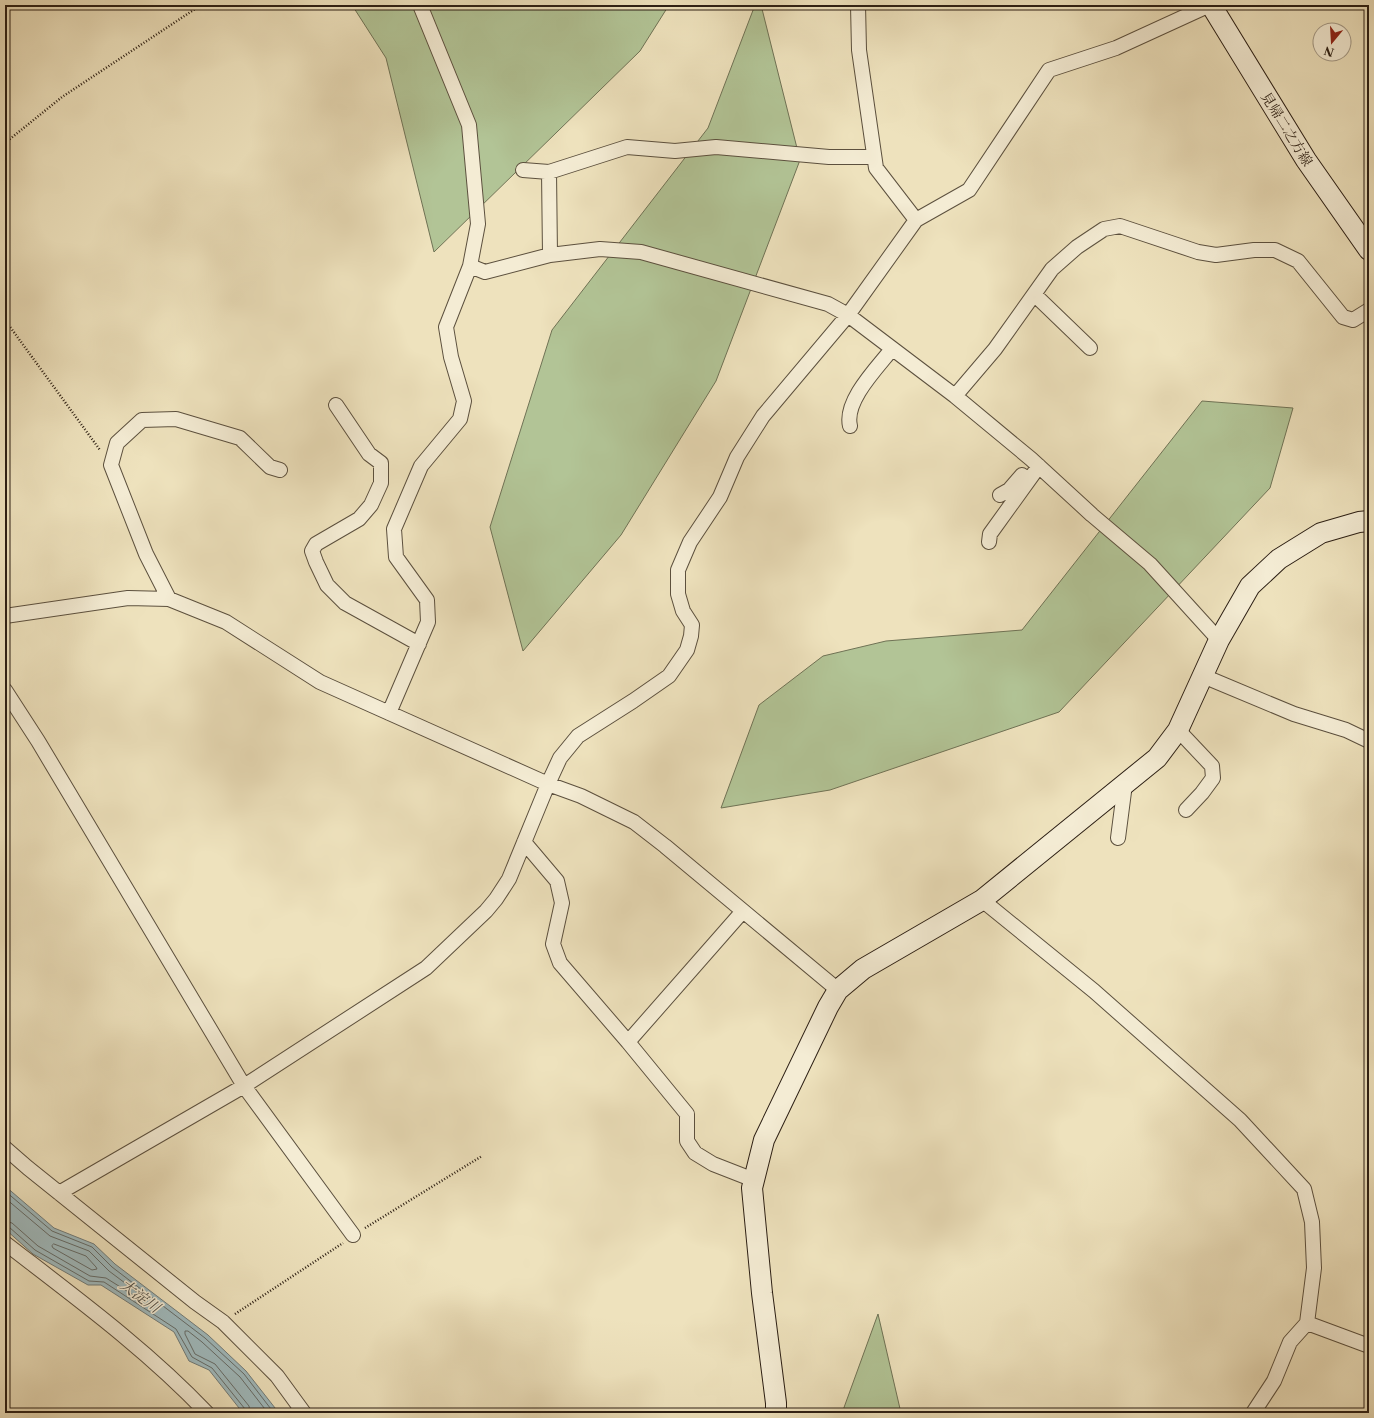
<svg xmlns="http://www.w3.org/2000/svg" width="1374" height="1418" viewBox="0 0 1374 1418" font-family="'Libre Caslon Text','Noto Serif JP',serif">
  <rect width="100%" height="100%" fill="#eee2bd"/>
  <filter id="stains"><feTurbulence type="fractalNoise" baseFrequency=".005" numOctaves="4"/><feColorMatrix values="0 0 0 0 .2 0 0 0 0 .09 0 0 0 0 .02 0 0 0 .5 -.17"/></filter>
  <radialGradient id="worn" r=".72"><stop offset=".6" stop-color="#630" stop-opacity="0"/><stop offset="1" stop-color="#630" stop-opacity=".3"/></radialGradient>
  <path fill="#b2c496" stroke="#6f7255" d="M352 5H669L640 51 434 252 386 58Z
    M755 5H761L800 160 716 381 621 535 523 651 490 527 552 330 708 128Z
    M1202 401 1293 408 1270 488 1059 712 830 790 721 808 759 705 823 656 886 641 1022 630Z
    M878 1314 901 1413H842Z"/>
  <path fill="#a0babd" stroke="#727c79" d="M5 1186 54 1228 94 1244 115 1264 208 1335 246 1371 279 1413H243L209 1370 189 1361 174 1332 101 1285H88L33 1254 5 1229Z"/>
  <g fill="none" stroke-linecap="round" stroke-linejoin="round">
    <path stroke="#666c68" stroke-width="1" d="M5 1191 52 1231 92 1247 112 1267 205 1338 244 1374 274 1413
      M5 1198 50 1236 89 1251 109 1271 141 1295V1298H138L106 1278 90 1276 38 1246 12 1223 5 1221
      M5 1226 9 1227 35 1250 89 1281 104 1282 176 1329 192 1357 212 1368 245 1409V1413
      M54 1244 86 1256 96 1267 97 1269 92 1270 53 1248 52 1246Z
      M250 1413 249 1406 215 1364 195 1354 185 1334V1331H188L202 1342 240 1377 268 1413"/>
    <g stroke="#5c503e" stroke-width="16">
      <path id="street" d="M858 5 859 50 876 168 916 220
        M523 170 549 172 627 147 675 151 716 147 829 157H874
        M549 172 550 255
        M470 266 485 272 550 255 600 249 641 252 828 304 848 315 955 396 1031 459 1092 515 1150 564 1219 640
        M1035 295 1090 348
        M955 396 995 349 1052 269 1077 247 1104 229 1120 226 1198 252 1216 255 1254 250H1275L1298 261 1343 317 1353 320 1369 310
        M336 405 369 454 381 463V483L371 505 359 519 316 544 312 551 316 562 327 585 345 603 419 644
        M850 426C844 401 877 368 892 349
        M1000 495 1009 490 1022 475
        M989 542 990 534 1039 466
        M169 599 146 554 111 465 117 443 142 420 176 419 240 438 270 467 280 470
        M5 616 128 598 169 599 226 622 320 682 548 784 581 796 634 822 665 846 838 990
        M1203 676 1294 714 1346 730 1369 741
        M5 690 38 741 244 1086 353 1235
        M389 713 428 622 427 600 396 557 394 529 421 466 460 419 464 401 451 357 446 327 470 266 478 224 469 125 420 5
        M1178 730 1212 766 1213 778 1202 793 1186 810
        M1118 838 1125 784
        M524 842 557 881 562 903 553 944 560 963 628 1042 687 1114V1141L695 1153 713 1164 754 1180
        M982 900 1094 991 1240 1120 1304 1189 1312 1222 1314 1268 1307 1323 1369 1346
        M628 1042 743 911
        M5 1148 28 1168 195 1302 223 1322 277 1376 304 1413
        M59 1193 244 1086 426 968 486 911 496 899 509 879 548 784 560 758 578 736 633 701 669 676 687 650 691 636 692 625 683 611 678 594V570L690 542 720 497 737 457 763 416 848 315 916 220 969 190 1049 70 1116 48 1210 5
        M5 1243C75 1297 146 1349 207 1413
        M1253 1413 1274 1381 1290 1342 1307 1323"/>
    </g>
    <g stroke="#2c1f14" stroke-width="22">
      <path id="secondary" d="M1211 5 1306 160 1369 250
        M776 1413V1403L762 1293 752 1188 764 1140 828 1007 838 990 863 969 982 900 1157 758 1178 730 1219 640 1250 586 1279 559 1321 533 1359 522 1369 521"/>
    </g>
    <path stroke="#2c1f14" stroke-width="2.5" stroke-dasharray="1 2" stroke-linecap="butt" d="M5 143 62 97 201 5
      M5 320 100 450
      M365 1228 482 1156
      M235 1314 343 1243"/>
    <use href="#street" stroke="#f4ecd4" stroke-width="14"/>
    <use href="#secondary" stroke="#f4ecd4" stroke-width="20"/>
  </g>
  <g text-anchor="middle" stroke-width="3" stroke-linejoin="round" paint-order="stroke">
    <g font-size="14" fill="#2c1f14" stroke="#f4ecd4">
      <text transform="translate(1287 129) rotate(58)" y="5">見帰二之方線</text>
    </g>
    <g font-size="15" font-style="italic" fill="#4f4e47" stroke="#f4ecd4">
      <text transform="translate(140 1296) rotate(36)" y="5">大淀川</text>
    </g>
  </g>
  <rect width="1374" height="1418" fill="none" stroke="#eee2bd" stroke-width="20"/>
  <rect x="6" y="6" width="1362" height="1406" fill="none" stroke="#2c1f14" stroke-width="2"/>
  <rect x="10" y="10" width="1354" height="1398" fill="none" stroke="#2c1f14"/>
  <g transform="translate(1332 42) rotate(198)"><circle r="19" fill="#f4ecd4" stroke="#a49a87"/>
  <path d="M0-3L7 15L0 10L-7 15Z" fill="#8f2418"/>
  <text y="-6" font-size="11" font-weight="bold" text-anchor="middle" fill="#2c1f14">N</text>
  </g>
  <rect width="100%" height="100%" filter="url(#stains)"/>
  <rect width="100%" height="100%" fill="url(#worn)"/>
</svg>
